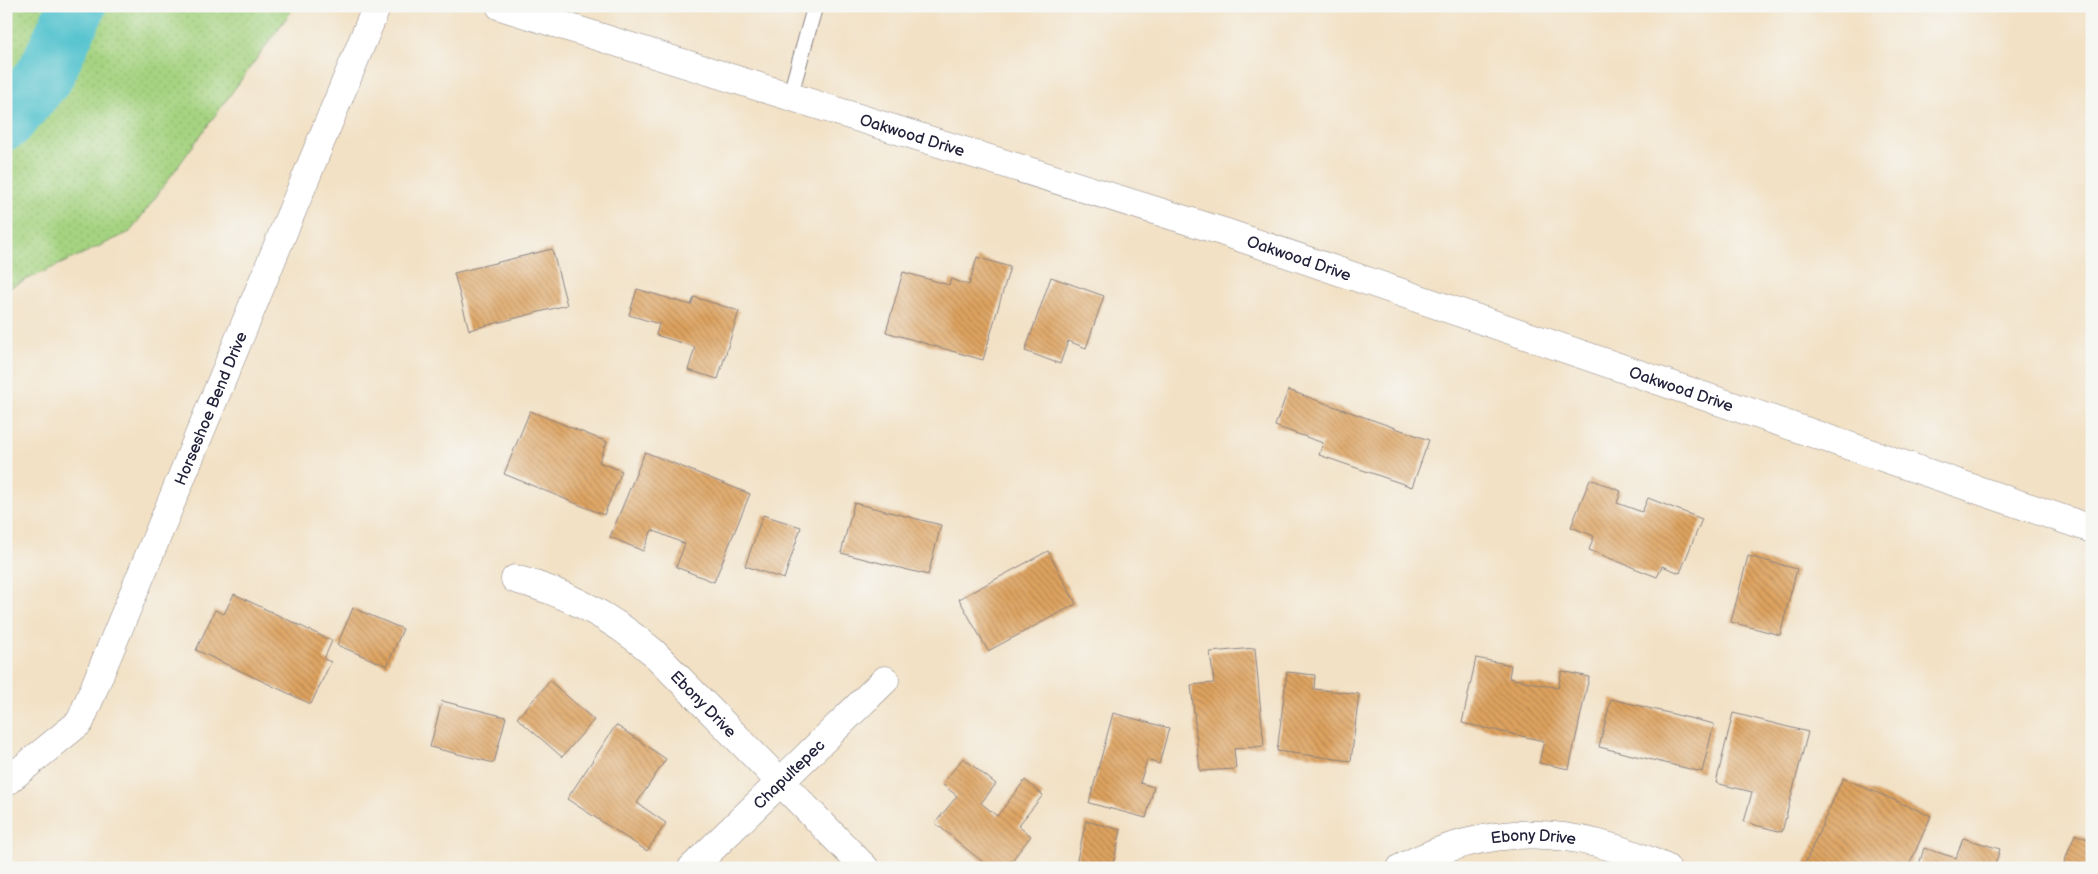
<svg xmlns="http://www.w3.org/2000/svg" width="2098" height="874" viewBox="0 0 2098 874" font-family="'Balsamiq Sans',sans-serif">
  <defs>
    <pattern id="grass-dots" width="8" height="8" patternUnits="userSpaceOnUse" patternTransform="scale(1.25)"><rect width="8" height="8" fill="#a5d380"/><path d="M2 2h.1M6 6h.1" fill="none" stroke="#8eb570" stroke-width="1.8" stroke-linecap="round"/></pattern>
    <pattern id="building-back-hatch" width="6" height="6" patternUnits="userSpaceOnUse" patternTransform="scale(1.25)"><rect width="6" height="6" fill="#dea35f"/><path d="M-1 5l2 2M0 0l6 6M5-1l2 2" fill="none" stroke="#b48450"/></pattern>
  </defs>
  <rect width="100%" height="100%" fill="#f6f6f2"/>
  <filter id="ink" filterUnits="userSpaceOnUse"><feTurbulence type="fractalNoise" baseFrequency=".02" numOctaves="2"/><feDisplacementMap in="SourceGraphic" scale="10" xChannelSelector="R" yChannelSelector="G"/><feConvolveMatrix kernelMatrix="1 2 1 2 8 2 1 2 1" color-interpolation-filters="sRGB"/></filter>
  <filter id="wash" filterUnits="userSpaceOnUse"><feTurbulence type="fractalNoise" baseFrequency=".0096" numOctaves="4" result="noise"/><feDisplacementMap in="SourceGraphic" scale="20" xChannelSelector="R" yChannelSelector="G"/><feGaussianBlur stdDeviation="1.12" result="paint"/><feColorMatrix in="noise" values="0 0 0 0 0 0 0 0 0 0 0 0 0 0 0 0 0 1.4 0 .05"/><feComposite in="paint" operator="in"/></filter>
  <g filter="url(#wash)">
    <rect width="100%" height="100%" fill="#f2e1c5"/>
    <path fill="url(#grass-dots)" stroke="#647a5e" d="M6 6H295L130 232 6 289Z"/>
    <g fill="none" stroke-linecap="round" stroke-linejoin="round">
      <path stroke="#57c4cf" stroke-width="58" d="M6 121 45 75 77 6"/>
    </g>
    <g id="blocks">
      <path fill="url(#building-back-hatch)" d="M552 249 567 305 469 330 454 273Z
        M977 257 1010 267 983 360 886 332 903 272 949 285 951 279 969 285Z
        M1051 277 1104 296 1086 348 1068 341 1060 364 1025 351Z
        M637 289 691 305 694 297 739 311 718 379 688 370 695 347 656 335 659 324 629 315Z
        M1288 390 1429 440 1412 487 1319 455 1323 443 1275 426Z
        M530 411 607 442 599 462 622 471 604 515 504 474Z
        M645 452 750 494 714 582 676 567 685 544 652 530 643 551 610 537Z
        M1590 479 1621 491 1617 503 1642 512 1648 498 1702 519 1680 573 1662 566 1657 577 1589 550 1594 536 1571 527Z
        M854 503 941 525 928 575 841 553Z
        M763 515 801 527 784 579 745 566Z
        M1048 551 1076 604 988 651 959 599Z
        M1748 556 1797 569 1780 635 1731 622Z
        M234 594 332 641 324 659 331 662 311 704 196 650 215 610 224 614Z
        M353 608 403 629 387 666 337 645Z
        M1255 648 1264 746 1234 749 1236 769 1200 771 1191 685 1214 683 1210 652Z
        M1476 658 1511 665 1509 678 1558 688 1562 671 1589 677 1569 769 1539 763 1544 741 1462 723Z
        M1287 672 1315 675 1314 689 1359 694 1351 761 1277 751Z
        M550 681 594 720 562 757 517 718Z
        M1611 699 1714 724 1702 772 1599 747Z
        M442 701 506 717 494 763 430 747Z
        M1113 713 1169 728 1159 764 1147 760 1140 783 1154 787 1146 818 1089 803Z
        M1733 713 1808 732 1782 832 1744 822 1752 792 1716 783Z
        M616 725 666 759 637 803 666 823 647 851 567 799Z
        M963 758 996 784 981 803 997 816 1025 780 1043 795 1018 826 1031 836 1006 868H990L935 823 957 796 942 784Z
        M1843 778 1931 816 1908 868H1803Z
        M1086 821 1121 830 1112 868H1075Z
        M2075 834 2092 841V868H2077L2064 863Z
        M1963 838 2000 849 1994 868H1918L1924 848 1956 858Z"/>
    </g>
  </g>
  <g filter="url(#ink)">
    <use href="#blocks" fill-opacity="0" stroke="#8a8280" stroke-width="1"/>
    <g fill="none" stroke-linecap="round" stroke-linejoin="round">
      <g stroke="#8a8280" stroke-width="17">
        <path id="lane" d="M790 96 815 6"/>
      </g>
      <g stroke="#8a8280" stroke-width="29">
        <g id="street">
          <path id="s1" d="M500 6 1224 232 2092 529"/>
          <path id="s2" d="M515 579C568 593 611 617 653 652L865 868"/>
          <path id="s3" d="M6 782 80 722 377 6"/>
          <path id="s4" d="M692 868 885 680"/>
          <path id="s5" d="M1401 868C1492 821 1575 826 1666 868"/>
        </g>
      </g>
      <use href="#lane" stroke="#fff" stroke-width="15"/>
      <use href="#street" stroke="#fff" stroke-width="28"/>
    </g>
  </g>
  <g text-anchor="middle" stroke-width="4" stroke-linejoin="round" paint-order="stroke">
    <g font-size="16" fill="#22223b" stroke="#f6f6f2">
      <text dy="6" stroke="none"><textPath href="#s1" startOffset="432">Oakwood Drive</textPath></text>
      <text dy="6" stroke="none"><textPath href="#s1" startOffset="838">Oakwood Drive</textPath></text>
      <text dy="6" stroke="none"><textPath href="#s1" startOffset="1242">Oakwood Drive</textPath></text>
      <text dy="6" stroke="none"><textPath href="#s3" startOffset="435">Horseshoe Bend Drive</textPath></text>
      <text dy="6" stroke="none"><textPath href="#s2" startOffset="230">Ebony Drive</textPath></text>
      <text dy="6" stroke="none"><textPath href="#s4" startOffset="135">Chapultepec</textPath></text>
      <text dy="6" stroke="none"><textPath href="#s5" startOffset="138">Ebony Drive</textPath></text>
    </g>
  </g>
  <rect width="2098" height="874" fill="none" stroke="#f6f6f2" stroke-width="25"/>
</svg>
